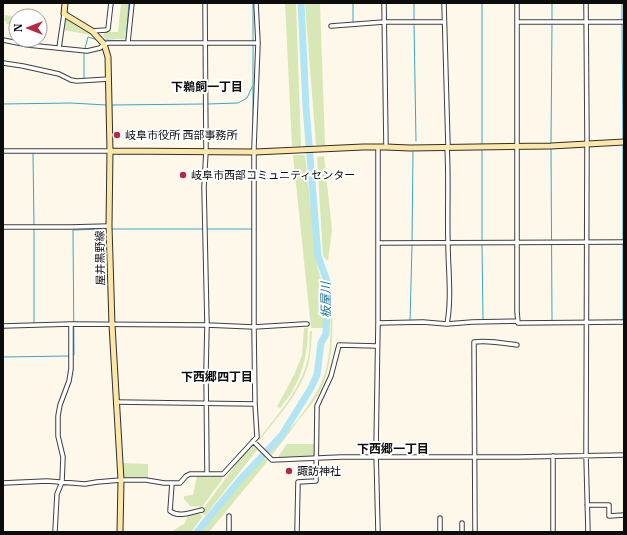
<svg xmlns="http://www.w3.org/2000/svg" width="627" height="535" viewBox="0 0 627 535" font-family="'IBM Plex Serif','Noto Sans JP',serif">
  <rect width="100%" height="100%" fill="#fef8eb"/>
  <path fill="#d7e7b6" d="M121 3H129L125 39H105L103 36 105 32H118Z
    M285 3H296L301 146H292Z
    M305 3H320L325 145H316Z
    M5 15 16 17V24H6V21H4Z
    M68 18 85 29 91 35 64 30 66 19Z
    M293 155H305L317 265 323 286V328H311Z
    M324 156 332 230 328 261 323 256 317 157Z
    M330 287H332C332 321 336 359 320 391 315 401 307 410 300 418 291 431 281 443 272 455L269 452C288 433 317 399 325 373 333 345 330 316 330 287Z
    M304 328H308C308 351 304 370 293 390 290 396 284 402 280 408L277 407 294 375 302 355Z
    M310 331H312C311 341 311 352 309 362 301 393 278 416 259 441L258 440C277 415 299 392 307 362 310 352 309 341 310 331Z
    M287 444H315V456L278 457Z
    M253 446 257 450 205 516 201 512 241 457Z
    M262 459H267V462L209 532H199L214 516 218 509 252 469Z
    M123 463 148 464V479L124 478Z
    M197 476 222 477V480L202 507 190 506 184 499V496L193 495Z
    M197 513 203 516 191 532H171L185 523 188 515Z"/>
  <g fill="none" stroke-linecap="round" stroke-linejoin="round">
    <path stroke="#3ba5c9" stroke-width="1" d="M353 3V22
      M414 3V21
      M482 3V144
      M552 3V20
      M622 3V20
      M622 23 623 140
      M414 24 416 141
      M103 40 126 41 129 3
      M84 78V52L88 37 98 40
      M3 104 71 103 106 105
      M208 104 238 103 247 98 253 85V3
      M112 105 204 104
      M253 120V87
      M551 144 552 23
      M623 145V240
      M551 147 552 320
      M482 150V240
      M33 154 34 226
      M34 229V323
      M112 229H203
      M206 229H253
      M412 242 413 152
      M482 244 483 320
      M623 320V243
      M410 322 412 245
      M3 357 69 356 74 355 73 230 106 229"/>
    <path stroke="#b2e5f4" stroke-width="7" d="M197 532 239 481 282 435 311 388 317 375 321 343 326 334 328 284 318 256 306 107 301 3"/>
    <g stroke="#3f3f3f" stroke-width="5.5">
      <path id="street" d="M205 3 206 151 204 187 207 325 206 371 207 474
        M384 3 386 147
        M444 3 448 147
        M517 3V311L518 323
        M586 3 587 139 586 455 588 532
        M517 22H624
        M331 26 384 22H444
        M92 31 106 30 108 29 111 3
        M3 40 28 45 87 51 100 48 104 44 108 43H258
        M128 42 132 3
        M59 48 64 14
        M3 63 23 66 59 74 71 80 77 81 109 79
        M3 151H110
        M3 227H70L109 226
        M378 243 624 242
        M378 323 423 322 447 324 472 322 517 321 518 323 624 322
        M447 324C452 297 448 270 448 243 447 211 449 179 447 147
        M3 326 71 324 207 325 254 327 304 324H307
        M116 402 255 404
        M253 441 272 460 341 457H518L624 455
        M3 483 47 481 85 484 97 482 121 480H146L164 483H180L186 476 190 474H223L257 437 255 404 254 327V147L258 43 256 3
        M172 483 170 511C179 518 192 512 202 510
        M587 505H609V516L624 515
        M229 516V532
        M440 518V532
        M55 532 57 494 62 482 63 457 58 436V416L60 405 69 381 71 369V324
        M297 532 298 482 316 481 317 406 331 376 339 345 377 346
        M378 532 376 451 378 323V147
        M462 532V523
        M475 532 474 342C488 340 503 343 517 345
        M553 532V456"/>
    </g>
    <g stroke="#2e2e2e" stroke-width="7">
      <path id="secondary" d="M65 3 64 14 92 31 104 44 108 57 110 151 109 226 112 325 121 480 120 532
        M110 151 255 152 363 147H386L410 148 551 146 624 142"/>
    </g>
    <use href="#street" stroke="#fff" stroke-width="3.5"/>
    <use href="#secondary" stroke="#fde7a8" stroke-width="5"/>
  </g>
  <g fill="#b72844" stroke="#fff" stroke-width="1.5">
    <circle cx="117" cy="135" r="4"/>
    <circle cx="183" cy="175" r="4"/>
    <circle cx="289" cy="471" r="4"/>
  </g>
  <g text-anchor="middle" stroke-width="4" stroke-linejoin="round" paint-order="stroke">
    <g font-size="11" fill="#0c0c0c" stroke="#fff" text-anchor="start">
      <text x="125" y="139">岐阜市役所 西部事務所</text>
      <text x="191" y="179">岐阜市西部コミュニティセンター</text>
      <text x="297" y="475">諏訪神社</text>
    </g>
    <g font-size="11" fill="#0c0c0c" stroke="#fff">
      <text transform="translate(100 258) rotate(-91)" y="4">屋井黒野線</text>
    </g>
    <g font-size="12" font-weight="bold" fill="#0c0c0c" stroke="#fff">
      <text x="207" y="91">下鵜飼一丁目</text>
      <text x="217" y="381">下西郷四丁目</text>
      <text x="393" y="453">下西郷一丁目</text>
    </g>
    <g font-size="12" font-style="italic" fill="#197499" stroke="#fff">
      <text transform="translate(326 300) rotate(-91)" y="4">板屋川</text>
    </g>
  </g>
  <rect width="627" height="535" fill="none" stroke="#0c0c0c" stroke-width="8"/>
  <g transform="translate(28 28) rotate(270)"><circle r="19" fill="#ffffff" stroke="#9e9e9e"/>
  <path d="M0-3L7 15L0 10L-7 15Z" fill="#b72844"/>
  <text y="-6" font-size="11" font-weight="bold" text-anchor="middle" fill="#0c0c0c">N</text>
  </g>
</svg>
